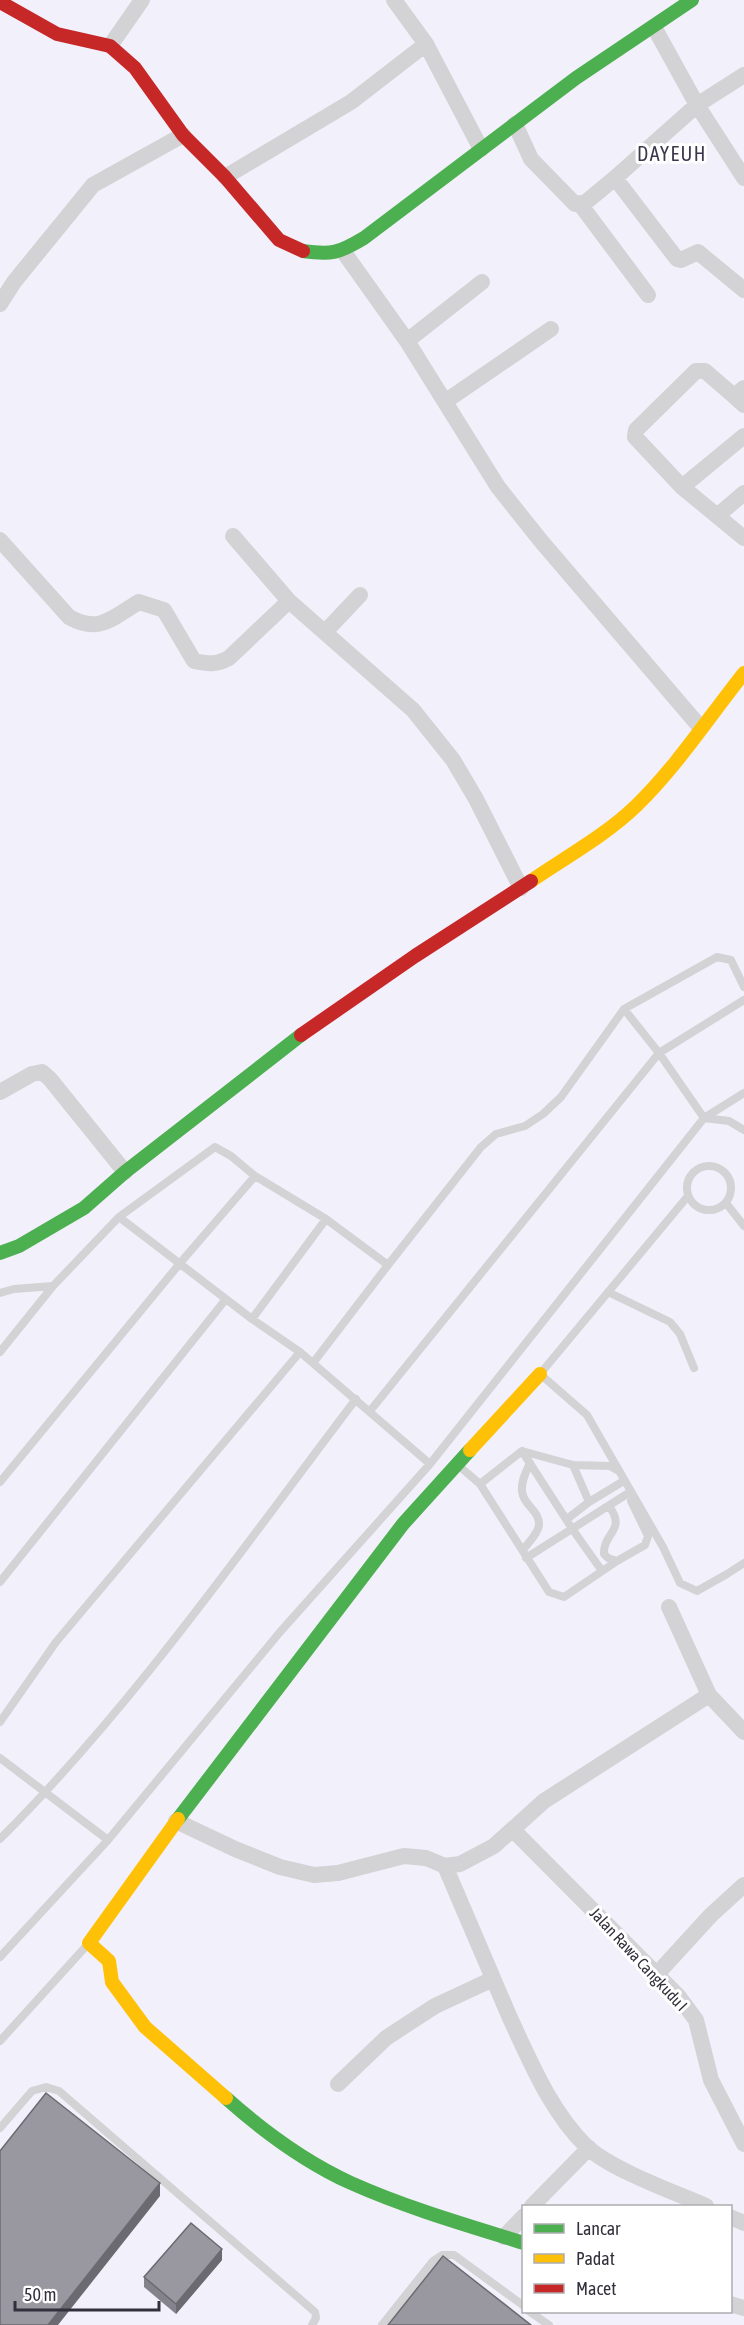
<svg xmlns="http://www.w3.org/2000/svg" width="744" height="2325" viewBox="0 0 744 2325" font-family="'Asap Condensed',sans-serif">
  <rect width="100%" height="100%" fill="#f2f0fa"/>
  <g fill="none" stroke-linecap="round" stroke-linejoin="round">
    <path stroke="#d3d2d5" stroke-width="8" d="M624 1009 659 1053 704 1118 729 1121 744 1130
      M687 1188a22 22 0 1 1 44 0a22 22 0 1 1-44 0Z
      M688 1196 540 1374 587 1415 663 1547 680 1583 697 1591 727 1574 744 1563
      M726 1203 744 1226
      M119 1217 252 1319 300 1352 430 1464 704 1118 744 1093
      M608 1292 670 1322 680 1334 694 1368
      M0 1293 14 1289 53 1286 119 1217 215 1147 231 1156 255 1176 326 1219 388 1265 481 1147 496 1134 525 1126 543 1114 561 1097 624 1009 717 957 731 960 744 987
      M252 1319 326 1219
      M0 1352 53 1286
      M313 1363 388 1265
      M370 1411 659 1053 744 1000
      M522 1451 573 1530 602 1571
      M459 1466 480 1484 549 1592 564 1597 617 1561 645 1545 648 1536 631 1501
      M0 1482 181 1262 255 1176
      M480 1484 522 1451 573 1465 610 1466 617 1470
      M589 1502 622 1482
      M609 1506C627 1531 603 1532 604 1554L608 1558 617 1561
      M567 1519 589 1502 573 1465
      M523 1550C528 1543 538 1534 539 1525 540 1511 523 1505 522 1491 521 1481 526 1472 530 1463
      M526 1558 627 1494
      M0 1582 226 1299
      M0 1722 56 1642 300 1352
      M0 1758 108 1840
      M0 1839C133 1706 242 1549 356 1399
      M0 1957 108 1840 280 1632 430 1464
      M0 2041 89 1943
      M0 2128 32 2091 46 2087 59 2091 315 2312 316 2318 312 2325
      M530 2312 549 2325
      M382 2325 433 2261 442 2255H454L524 2306"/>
    <path stroke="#d3d2d5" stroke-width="16" d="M394 0 426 44 481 149
      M654 27 697 105 744 178
      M110 46 142 0
      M744 75 697 105 615 178 677 259 681 260 698 252 744 290
      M515 124 531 159 575 204 586 202 615 178
      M225 177 351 102 426 44
      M580 204 648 295
      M343 251 407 341 498 487 541 541 700 727
      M0 304 14 282 93 185 183 135
      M407 341 482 282
      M744 388 734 396 744 405
      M446 401 551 329
      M744 436 682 487 744 538
      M682 487 635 437 636 430 696 371H705L734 396
      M717 516 744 493
      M233 536 289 601 413 710 453 760 476 799 521 888
      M0 540 69 617C99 634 112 618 139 602L164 610 194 661C208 664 216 665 229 658L289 601
      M325 632 360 595
      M0 1092 32 1074 42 1072 50 1079 125 1172
      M669 1607 709 1695 744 1732
      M176 1821 235 1849 280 1867 314 1875 338 1873 404 1856 426 1858 445 1866 460 1864 494 1846 544 1801 709 1695
      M513 1830 679 1997 696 2020 711 2080 744 2144
      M445 1866C467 1917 488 1967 510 2018 531 2063 551 2112 587 2147 612 2170 674 2192 706 2206
      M657 1974 711 1915 744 1885
      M338 2084 386 2038 435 2006 493 1979
      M532 2206 589 2148
      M730 2217 744 2223
      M504 2237 524 2216
      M730 2304 744 2308"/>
    <path stroke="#4caf50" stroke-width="14" d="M303 251C332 255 339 253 364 238L576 78 692 0
      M0 1253 19 1246 84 1208 125 1172 301 1035
      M178 1819 403 1524 470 1450
      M226 2098C263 2131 305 2162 351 2183 407 2208 466 2225 524 2243"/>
    <path stroke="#ffc107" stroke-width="14" d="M531 881C566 857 606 835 636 806 677 766 709 717 744 673
      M470 1450 540 1374
      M178 1819 89 1943 109 1961 112 1982 145 2027 226 2098"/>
    <path stroke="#c62828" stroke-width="14" d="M0 2 57 34 110 46 135 68 183 135 225 177 279 240 303 251
      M301 1035 415 956 531 881"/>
  </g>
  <path fill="#84828a" d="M222 2260 176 2314 144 2287V2277Z"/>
  <path fill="#6b6a70" d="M160 2183V2196L58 2325H48Z
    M222 2249V2260L176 2314V2304Z"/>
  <path fill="#9997a0" stroke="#6b6a70" stroke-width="1.5" d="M46 2093 160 2183 48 2325H0V2151Z
    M191 2223 222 2249 176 2304 144 2277Z
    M443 2256 531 2325H388Z"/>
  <g text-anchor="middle" stroke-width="6" stroke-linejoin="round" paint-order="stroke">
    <g font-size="16" fill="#32303a" stroke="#fff">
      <text transform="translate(639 1959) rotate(47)" y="6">Jalan Rawa Cangkudu I</text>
    </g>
    <g font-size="20" letter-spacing="1.5" fill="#3c374c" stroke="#fff">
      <text x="672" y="161">DAYEUH</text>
    </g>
  </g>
  <rect x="522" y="2205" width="210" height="108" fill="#ffffff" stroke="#adacb0" stroke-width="1.5"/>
  <rect x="534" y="2224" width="30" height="9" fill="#4caf50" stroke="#adacb0" stroke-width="1.5"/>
  <text x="576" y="2235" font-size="18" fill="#32303a">Lancar</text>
  <rect x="534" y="2254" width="30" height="9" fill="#ffc107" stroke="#adacb0" stroke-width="1.5"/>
  <text x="576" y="2265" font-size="18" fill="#32303a">Padat</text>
  <rect x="534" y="2284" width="30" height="9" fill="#c62828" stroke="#adacb0" stroke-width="1.5"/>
  <text x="576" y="2295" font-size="18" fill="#32303a">Macet</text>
  <path d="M15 2301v9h144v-9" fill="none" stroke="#32303a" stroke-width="3"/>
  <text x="24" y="2301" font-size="18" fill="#32303a" stroke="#ffffff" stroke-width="4.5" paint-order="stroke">50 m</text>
</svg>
